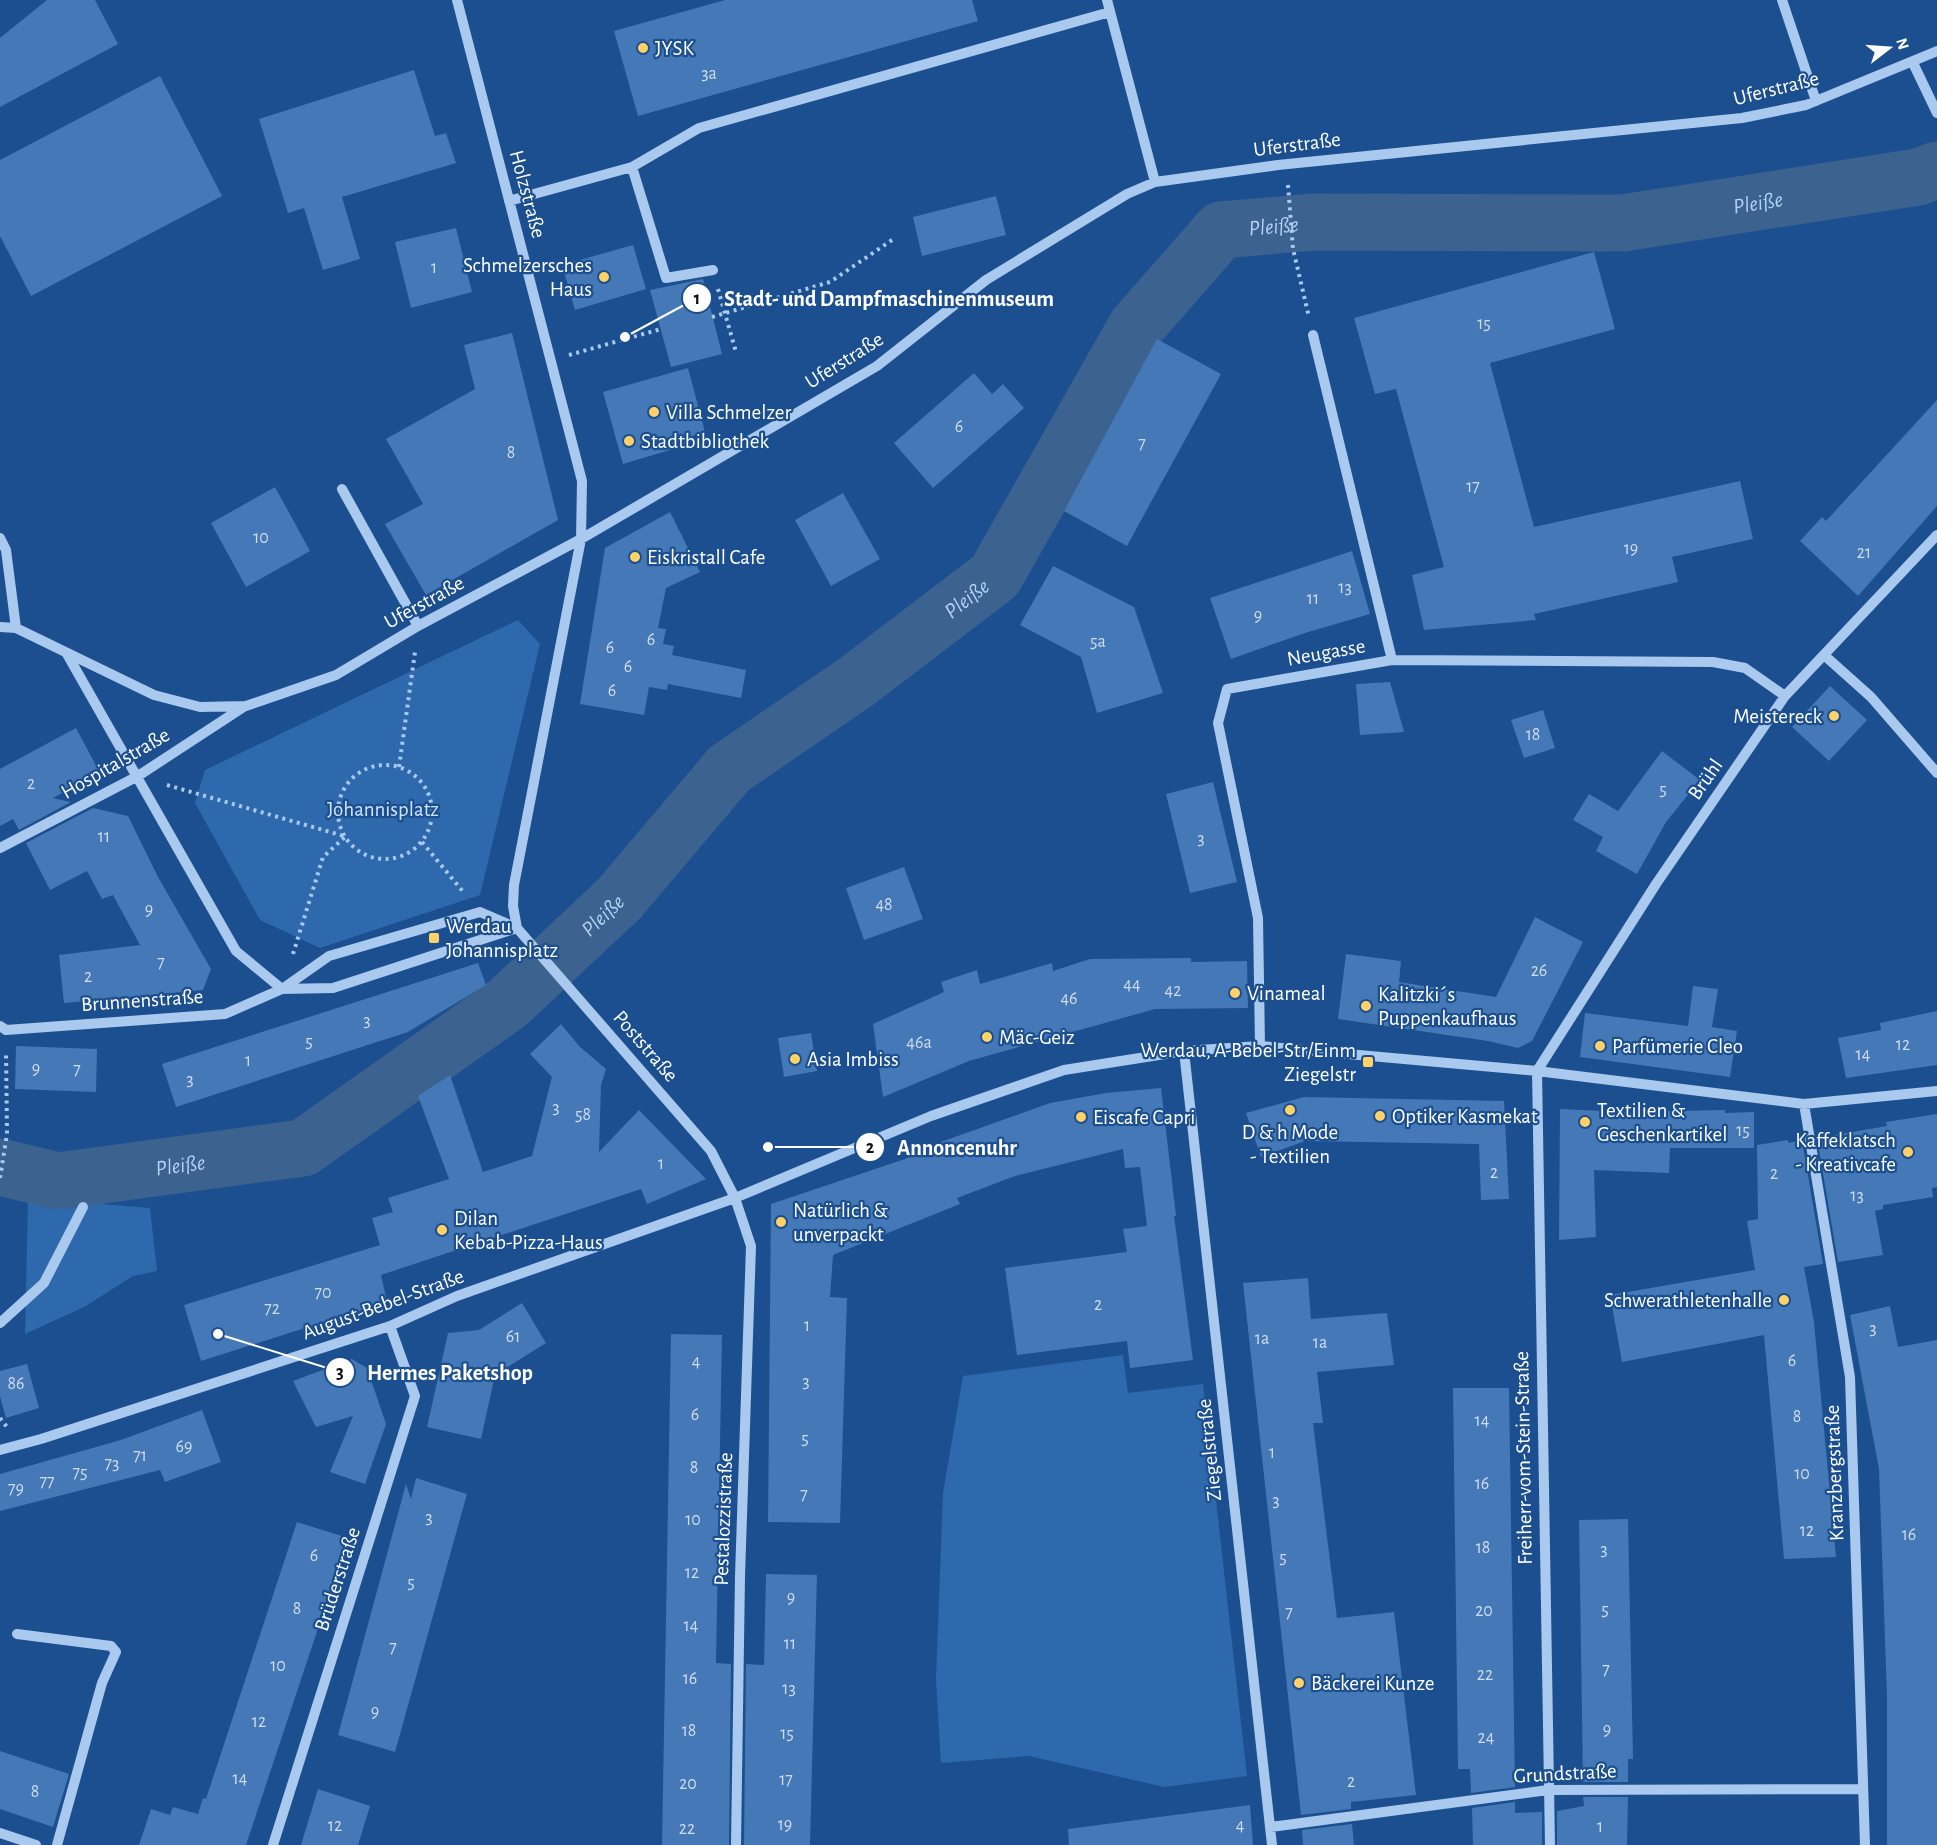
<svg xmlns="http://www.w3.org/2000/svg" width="1937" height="1845" viewBox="0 0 1937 1845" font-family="'Alegreya Sans',sans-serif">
  <rect width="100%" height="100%" fill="#1b4f8f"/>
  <path fill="#2e69ad" d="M518 620 540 644 480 895 320 948 260 920 195 803 205 770Z
    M28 1198 150 1208 157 1271 133 1276 84 1307 25 1334Z
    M1123 1355 1128 1393 1203 1384 1247 1776 1164 1787 1029 1756 941 1763 936 1679 943 1493 963 1376Z"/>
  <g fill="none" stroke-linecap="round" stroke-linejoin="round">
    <path stroke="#3c6290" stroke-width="57" id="s1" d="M0 1167 58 1181 303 1148 508 1003 619 899 729 769 856 682 995 576 1136 327 1221 230 1313 222 1623 223 1918 177 1937 170"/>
  </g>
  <path fill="#4478b7" d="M47 0H95L118 44 0 107V38Z
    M725 0H972L978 21 638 116 614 31Z
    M414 70 435 136 446 133 456 163 342 197 360 259 323 270 304 208 288 213 259 119Z
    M160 76 222 196 31 296 0 236V160Z
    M996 196 1006 235 922 256 913 217Z
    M456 228 472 292 411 308 395 242Z
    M633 245 646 289 575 310 562 265Z
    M1594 252 1615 329 1490 363 1534 527 1740 481 1753 539 1672 557 1678 582 1534 614 1536 620 1424 630 1412 575 1444 567 1396 389 1375 394 1354 318Z
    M703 279 722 354 671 367 650 290Z
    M512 333 558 520 426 595 385 524 423 504 386 439 475 389 464 345Z
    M1157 339 1221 374 1127 546 1064 511Z
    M688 368 705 432 688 437 690 444 623 464 603 392Z
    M974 373 992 394 1003 384 1024 408 933 488 894 443Z
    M1937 400V506L1858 596 1800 541 1822 517 1826 521Z
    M275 487 310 551 246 587 211 523Z
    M843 493 880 559 831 586 795 520Z
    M670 512 700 572 666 588 658 628 666 629 663 644 674 646 672 655 746 670 741 698 668 684 667 690 649 687 644 715 580 704 605 548Z
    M1352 551 1370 614 1305 633 1231 659 1210 598Z
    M1053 566 1134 607 1163 693 1097 713 1081 657 1020 625Z
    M1390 682 1404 732 1360 735 1356 684Z
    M1830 686 1867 720 1829 761 1792 727Z
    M1543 710 1555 748 1524 758 1511 720Z
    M76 728 100 773 53 798 71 802 19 830 13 819 0 826V769Z
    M1662 751 1700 780 1666 822 1637 874 1596 851 1603 837 1573 820 1589 794 1618 811Z
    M1213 782 1237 882 1190 893 1166 794Z
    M93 808 128 816 158 877 211 969 203 990 64 1003 59 955 140 945 113 895 102 899 87 871 50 890 26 843Z
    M904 867 923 919 864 940 846 888Z
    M1535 917 1583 942 1532 1041 1518 1048 1488 1041 1338 1019 1346 954 1401 961 1399 982 1496 997Z
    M1191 958V962L1247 961 1248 1008 1155 1009 969 1061 883 1097 873 1024 944 992 941 982 977 970 980 984 1052 963 1053 971 1090 959Z
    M478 963 486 985 408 1032 176 1107 162 1064Z
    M1693 986 1718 989 1712 1027 1737 1031 1730 1077 1580 1057 1585 1013 1688 1026Z
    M1937 1011V1065L1846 1078 1838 1038 1881 1030 1880 1023Z
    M561 1024 579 1046 606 1069 601 1085 599 1152 639 1110 706 1179 647 1204 641 1189 381 1275 387 1302 201 1361 184 1305 380 1245 372 1218 393 1212 388 1198 449 1179 418 1096 450 1075 483 1172 532 1156 552 1077 530 1054Z
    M811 1033 817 1071 784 1077 778 1038Z
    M16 1046 97 1049 96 1092 15 1089Z
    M1161 1088 1176 1216H1174L1193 1360 1130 1368 1127 1341 1017 1355 1005 1268 1127 1252 1123 1229 1147 1226 1140 1167 1125 1168 1123 1149 1015 1176 957 1198 960 1204 833 1255 830 1297 847 1298 840 1523 768 1522 771 1204 905 1159 938 1143 1050 1103 1106 1093Z
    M1304 1097 1504 1101 1509 1199 1481 1200 1479 1144 1305 1141 1261 1157 1246 1113Z
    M1560 1109 1624 1112 1725 1110V1113L1754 1112V1148H1670L1669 1173 1594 1170 1596 1237 1559 1240Z
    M1937 1114V1187L1932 1188 1933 1197 1883 1205V1209L1875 1211 1883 1255 1838 1262 1817 1138 1887 1126 1886 1122Z
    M1788 1140V1143L1802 1140 1823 1264 1804 1267 1814 1322 1836 1557 1784 1559 1764 1335 1622 1362 1610 1295 1755 1270 1747 1221 1758 1219 1757 1145Z
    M1308 1278 1311 1319 1387 1313 1394 1365 1317 1372 1323 1423H1313L1337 1618 1394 1612 1416 1795 1351 1802V1809L1301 1815 1243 1283Z
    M522 1303 546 1343 495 1375 481 1439 427 1427 448 1333 479 1330Z
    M1890 1306 1898 1347 1937 1340V1845H1887V1696L1879 1469 1850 1315Z
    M671 1334 722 1335 716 1663 731 1664 729 1845H662Z
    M352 1359 367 1368 386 1424 365 1484 330 1472 353 1416 316 1427 293 1381Z
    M27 1364 39 1408 6 1418 0 1396V1371Z
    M1453 1388H1509L1515 1787 1471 1793 1470 1769H1458Z
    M202 1410 221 1462 165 1482 160 1470 0 1511V1474L121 1440Z
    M416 1478 467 1494 395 1752 338 1735 406 1484 411 1499Z
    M1628 1519 1633 1759H1628V1782H1583L1579 1520Z
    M297 1522 348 1538 246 1845H139L151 1809 170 1815 173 1807 198 1814 203 1798 206 1799Z
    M766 1574 817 1575 810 1845H744L746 1664 764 1665Z
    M0 1751 69 1774 53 1827 0 1809Z
    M318 1789 370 1806 358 1845H301Z
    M1583 1797H1628L1627 1845H1557V1811L1584 1806Z
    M1515 1802V1813L1542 1812V1845H1473L1472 1808Z
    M1250 1805 1253 1845H1069L1068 1829Z
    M1352 1824 1354 1845H1303L1302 1830Z"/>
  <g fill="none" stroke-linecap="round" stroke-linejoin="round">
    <path stroke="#a9c9ee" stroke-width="4" stroke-dasharray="3 4.5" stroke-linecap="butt" d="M1288 185 1293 249 1309 317
      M718 289 736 352
      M712 317 830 282 895 238
      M569 355 661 329
      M338 812a47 47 0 1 1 94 0a47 47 0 1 1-94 0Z
      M399 767 415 652
      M167 785 344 836
      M422 842 465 894
      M293 954 323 857 345 837
      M0 1178 7 1134 6 1051
      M0 1418 7 1427"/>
    <path stroke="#a9c9ee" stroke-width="10" d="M457 0 582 481 581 539 514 885 513 906 517 928 711 1151 735 1198 751 1246 740 1576 736 1845
      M1107 0 1155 182
      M1782 0 1816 101
      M1913 63 1937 113
      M632 167 666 278 713 270
      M509 201 632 167 699 128 1110 12
      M1313 335 1392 660
      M342 489 418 626
      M0 538 6 550 16 628
      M0 627 16 628 154 695 200 707 246 706 336 675 418 626 581 539 877 366 986 280 1127 194 1155 182 1278 165 1742 118 1806 105 1937 51
      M67 654 236 951 282 989 333 988 517 928
      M1824 655 1871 697 1937 773
      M0 848 138 776 245 706
      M0 1026 6 1030 225 1014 282 989 329 956 480 912 517 928
      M1260 1046 1258 918 1218 723 1227 689 1392 660 1713 662 1745 668 1785 696
      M1184 1051 1272 1845
      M1537 1071 1550 1845
      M1537 1071 1656 884 1785 696 1937 535
      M1804 1104 1850 1377 1865 1845
      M0 1323 44 1283 83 1207
      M0 1450 41 1439 390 1326 457 1296 735 1198 931 1116 1064 1070 1184 1051 1260 1046 1537 1071 1804 1104 1937 1091
      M17 1634 111 1646 116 1652 102 1683 57 1845
      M1271 1827 1548 1790 1863 1789
      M0 1833 36 1845
      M273 1845 415 1396 390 1326"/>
  </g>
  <g fill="#ffd166" stroke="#1b4f8f" stroke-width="2">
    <circle cx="643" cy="48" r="6"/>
    <circle cx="604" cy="277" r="6"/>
    <circle cx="654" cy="412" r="6"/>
    <circle cx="629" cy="441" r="6"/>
    <circle cx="635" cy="557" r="6"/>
    <circle cx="1834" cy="716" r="6"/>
    <rect x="428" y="932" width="12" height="12" rx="3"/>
    <circle cx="1235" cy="993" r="6"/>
    <circle cx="1366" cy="1006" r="6"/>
    <circle cx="987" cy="1037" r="6"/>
    <circle cx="1600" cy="1046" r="6"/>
    <circle cx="795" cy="1059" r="6"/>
    <rect x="1362" y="1056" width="12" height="12" rx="3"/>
    <circle cx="1290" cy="1110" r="6"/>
    <circle cx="1380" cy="1116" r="6"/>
    <circle cx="1081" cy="1117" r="6"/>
    <circle cx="1585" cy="1122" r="6"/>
    <circle cx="1908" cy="1152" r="6"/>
    <circle cx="781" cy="1222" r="6"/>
    <circle cx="442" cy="1230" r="6"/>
    <circle cx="1784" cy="1300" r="6"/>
    <circle cx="1299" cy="1683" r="6"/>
  </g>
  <g text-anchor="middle" stroke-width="4.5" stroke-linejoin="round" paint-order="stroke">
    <g font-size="18" fill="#d0dded">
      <text x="709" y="79">3a</text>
      <text x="434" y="273">1</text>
      <text x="1484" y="329">15</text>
      <text x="959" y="432">6</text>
      <text x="1142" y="449">7</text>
      <text x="511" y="458">8</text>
      <text x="1473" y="492">17</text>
      <text x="261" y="543">10</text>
      <text x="1631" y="554">19</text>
      <text x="1864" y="558">21</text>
      <text x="1345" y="593">13</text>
      <text x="1313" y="604">11</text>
      <text x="1258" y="621">9</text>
      <text x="651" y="645">6</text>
      <text x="1098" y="647">5a</text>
      <text x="610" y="653">6</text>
      <text x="628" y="672">6</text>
      <text x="612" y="696">6</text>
      <text x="1533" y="740">18</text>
      <text x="31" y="789">2</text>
      <text x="1663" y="795">5</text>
      <text x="104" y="842">11</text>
      <text x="1201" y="844">3</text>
      <text x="884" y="910">48</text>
      <text x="149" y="915">9</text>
      <text x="161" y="968">7</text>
      <text x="1539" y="976">26</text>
      <text x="88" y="982">2</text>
      <text x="1132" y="990">44</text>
      <text x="1173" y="996">42</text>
      <text x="1069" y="1004">46</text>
      <text x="367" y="1026">3</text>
      <text x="309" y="1047">5</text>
      <text x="919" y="1048">46a</text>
      <text x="1903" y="1050">12</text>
      <text x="1863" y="1060">14</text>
      <text x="248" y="1066">1</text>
      <text x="36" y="1074">9</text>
      <text x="77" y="1075">7</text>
      <text x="190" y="1085">3</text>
      <text x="556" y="1113">3</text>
      <text x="583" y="1120">58</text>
      <text x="1743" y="1136">15</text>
      <text x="661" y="1169">1</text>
      <text x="1494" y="1178">2</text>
      <text x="1774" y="1179">2</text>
      <text x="1857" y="1201">13</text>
      <text x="323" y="1298">70</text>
      <text x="1098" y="1310">2</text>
      <text x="272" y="1314">72</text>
      <text x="807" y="1331">1</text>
      <text x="1873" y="1334">3</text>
      <text x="513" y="1342">61</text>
      <text x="1262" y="1344">1a</text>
      <text x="1320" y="1348">1a</text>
      <text x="1792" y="1366">6</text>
      <text x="696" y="1367">4</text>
      <text x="806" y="1387">3</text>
      <text x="16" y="1389">86</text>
      <text x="695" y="1420">6</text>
      <text x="1797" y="1422">8</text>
      <text x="1482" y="1426">14</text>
      <text x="805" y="1444">5</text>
      <text x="184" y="1452">69</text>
      <text x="1272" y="1458">1</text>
      <text x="140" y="1461">71</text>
      <text x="112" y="1469">73</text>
      <text x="694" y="1473">8</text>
      <text x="80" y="1478">75</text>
      <text x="1802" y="1479">10</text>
      <text x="47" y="1487">77</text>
      <text x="1482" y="1489">16</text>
      <text x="16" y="1494">79</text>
      <text x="804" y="1500">7</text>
      <text x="1276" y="1506">3</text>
      <text x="429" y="1523">3</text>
      <text x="693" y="1525">10</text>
      <text x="1807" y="1536">12</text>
      <text x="1909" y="1540">16</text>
      <text x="1483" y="1553">18</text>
      <text x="1604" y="1555">3</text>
      <text x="314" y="1561">6</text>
      <text x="1283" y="1563">5</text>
      <text x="692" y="1578">12</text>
      <text x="411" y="1588">5</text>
      <text x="791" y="1603">9</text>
      <text x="297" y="1614">8</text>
      <text x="1605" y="1615">5</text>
      <text x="1484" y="1616">20</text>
      <text x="1289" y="1618">7</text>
      <text x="691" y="1631">14</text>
      <text x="790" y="1649">11</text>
      <text x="393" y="1653">7</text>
      <text x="278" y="1671">10</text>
      <text x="1606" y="1675">7</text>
      <text x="1485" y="1680">22</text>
      <text x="690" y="1684">16</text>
      <text x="789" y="1694">13</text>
      <text x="375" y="1717">9</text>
      <text x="259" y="1727">12</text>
      <text x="1607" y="1735">9</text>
      <text x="689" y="1736">18</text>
      <text x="787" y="1739">15</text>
      <text x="1486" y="1743">24</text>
      <text x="240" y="1784">14</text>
      <text x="786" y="1785">17</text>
      <text x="1351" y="1787">2</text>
      <text x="688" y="1789">20</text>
      <text x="35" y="1797">8</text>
      <text x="785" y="1830">19</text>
      <text x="335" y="1831">12</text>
      <text x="1240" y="1831">4</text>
      <text x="1600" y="1832">1</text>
      <text x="687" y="1834">22</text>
    </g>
    <g font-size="21" fill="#fff" stroke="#1b4f8f" text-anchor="start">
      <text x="655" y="55">JYSK</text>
      <text x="592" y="272" text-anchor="end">Schmelzersches<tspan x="592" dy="24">Haus</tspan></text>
      <text x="666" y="419">Villa Schmelzer</text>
      <text x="641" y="448">Stadtbibliothek</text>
      <text x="647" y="564">Eiskristall Cafe</text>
      <text x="1822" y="723" text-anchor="end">Meistereck</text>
      <text x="446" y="933">Werdau<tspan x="446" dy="24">Johannisplatz</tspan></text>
      <text x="1247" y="1000">Vinameal</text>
      <text x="1378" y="1001">Kalitzki´s<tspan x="1378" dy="24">Puppenkaufhaus</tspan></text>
      <text x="999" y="1044">Mäc-Geiz</text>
      <text x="1612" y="1053">Parfümerie Cleo</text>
      <text x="1356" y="1057" text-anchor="end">Werdau, A-Bebel-Str/Einm<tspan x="1356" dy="24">Ziegelstr</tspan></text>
      <text x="807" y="1066">Asia Imbiss</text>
      <text x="1597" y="1117">Textilien &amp;<tspan x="1597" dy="24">Geschenkartikel</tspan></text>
      <text x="1392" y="1123">Optiker Kasmekat</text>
      <text x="1093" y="1124">Eiscafe Capri</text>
      <text x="1290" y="1139" text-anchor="middle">D &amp; h Mode<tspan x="1290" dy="24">- Textilien</tspan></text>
      <text x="1896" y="1147" text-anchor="end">Kaffeklatsch<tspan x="1896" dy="24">- Kreativcafe</tspan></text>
      <text x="793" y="1217">Natürlich &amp;<tspan x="793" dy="24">unverpackt</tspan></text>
      <text x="454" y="1225">Dilan<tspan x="454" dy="24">Kebab-Pizza-Haus</tspan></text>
      <text x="1772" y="1307" text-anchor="end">Schwerathletenhalle</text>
      <text x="1311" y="1690">Bäckerei Kunze</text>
    </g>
    <g font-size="21" fill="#fff" stroke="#1b4f8f">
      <text transform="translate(1776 88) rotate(-14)" y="7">Uferstraße</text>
      <text transform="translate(1297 144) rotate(-7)" y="7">Uferstraße</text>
      <text transform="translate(528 194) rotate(75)" y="7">Holzstraße</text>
      <text transform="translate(844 360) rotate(-32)" y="7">Uferstraße</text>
      <text transform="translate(424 602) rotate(-29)" y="7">Uferstraße</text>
      <text transform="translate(1326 652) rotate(-10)" y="7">Neugasse</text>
      <text transform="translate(115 763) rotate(-30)" y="7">Hospitalstraße</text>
      <text transform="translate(1705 779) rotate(-55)" y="7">Brühl</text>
      <text transform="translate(142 1000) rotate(-4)" y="7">Brunnenstraße</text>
      <text transform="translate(646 1046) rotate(49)" y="7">Poststraße</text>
      <text transform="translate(383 1304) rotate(-20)" y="7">August-Bebel-Straße</text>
      <text transform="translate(1209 1450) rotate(-96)" y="7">Ziegelstraße</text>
      <text transform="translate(1523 1458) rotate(-91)" y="7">Freiherr-vom-Stein-Straße</text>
      <text transform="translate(1834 1473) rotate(-92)" y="7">Kranzbergstraße</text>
      <text transform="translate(723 1519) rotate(-88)" y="7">Pestalozzistraße</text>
      <text transform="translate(337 1579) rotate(-72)" y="7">Brüderstraße</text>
      <text transform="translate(1565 1773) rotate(-3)" y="7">Grundstraße</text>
    </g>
    <g font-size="21" fill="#cfe3fa" stroke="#1b4f8f">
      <text x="383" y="816">Johannisplatz</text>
    </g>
    <g font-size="22" font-style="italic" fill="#b5d3f5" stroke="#1b4f8f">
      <text dy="8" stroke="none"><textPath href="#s1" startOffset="2163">Pleiße</textPath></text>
      <text dy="8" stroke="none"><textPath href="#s1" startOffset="1677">Pleiße</textPath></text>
      <text dy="8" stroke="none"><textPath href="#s1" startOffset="1173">Pleiße</textPath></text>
      <text dy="8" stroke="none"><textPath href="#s1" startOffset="687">Pleiße</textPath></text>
      <text dy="8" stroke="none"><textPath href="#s1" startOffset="183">Pleiße</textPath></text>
    </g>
  </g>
  <path fill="none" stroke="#fff" stroke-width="2" d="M625 337L697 298M768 1147L870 1147M218 1334L340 1372"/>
  <g fill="#fff" stroke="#1b4f8f" stroke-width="2">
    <circle cx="625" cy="337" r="6"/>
    <circle cx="768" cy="1147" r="6"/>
    <circle cx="218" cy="1334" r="6"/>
    <circle cx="697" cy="298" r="15"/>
    <circle cx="870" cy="1147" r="15"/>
    <circle cx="340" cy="1372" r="15"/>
  </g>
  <g font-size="18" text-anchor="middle" font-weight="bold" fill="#111">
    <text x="697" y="304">1</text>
    <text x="870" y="1153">2</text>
    <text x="340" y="1378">3</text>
  </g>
  <g font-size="22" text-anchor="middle" font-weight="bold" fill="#fff" stroke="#1b4f8f" stroke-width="4.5" stroke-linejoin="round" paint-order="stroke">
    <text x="889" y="306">Stadt- und Dampfmaschinenmuseum</text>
    <text x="957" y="1155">Annoncenuhr</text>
    <text x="450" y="1380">Hermes Paketshop</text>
  </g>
  <g transform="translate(1889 48) rotate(73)" stroke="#1b4f8f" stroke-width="4.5" paint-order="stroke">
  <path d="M0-4.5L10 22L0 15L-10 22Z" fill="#ffffff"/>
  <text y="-9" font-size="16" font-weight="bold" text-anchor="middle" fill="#ffffff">N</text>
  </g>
</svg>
